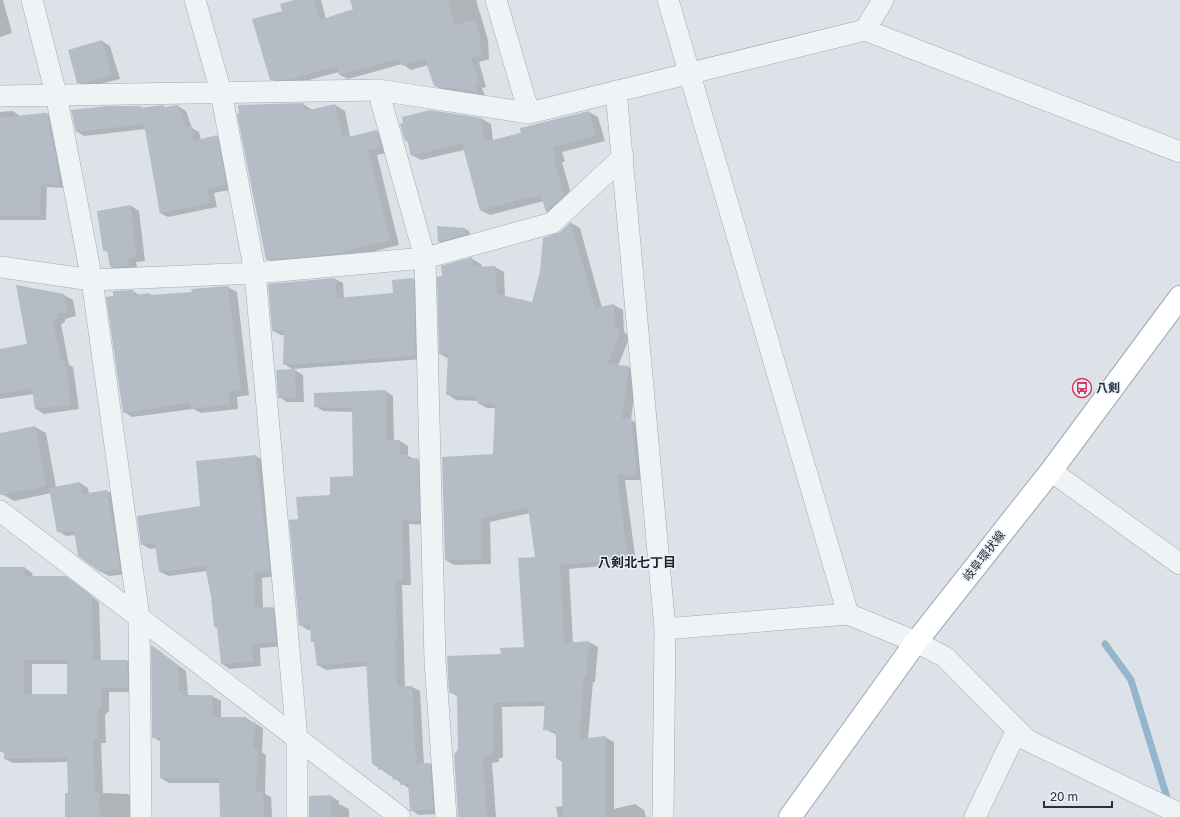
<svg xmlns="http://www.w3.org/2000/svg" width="1180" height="817" viewBox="0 0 1180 817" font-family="'Golos Text','Noto Sans JP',sans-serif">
  <rect width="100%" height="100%" fill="#dde2e8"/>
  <path fill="#0003" fill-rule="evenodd" d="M0 0H3L12 33 0 37Z
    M298 0H321L326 19 354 10 352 0H476L488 40 489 59 479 62 486 87 482 88 485 96 443 90 435 86 428 65 411 70 402 64 348 79 340 75 339 72 305 81 279 84 271 79 283 12Z
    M102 41 110 46 120 79 87 87 78 82Z
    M303 104 313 110 335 105 345 111 350 136 353 137 377 131 386 136 390 152 377 155 399 245 344 259 276 265 267 259Z
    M163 106 166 108 178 106 186 111 192 128 199 132 201 140 217 136 225 141 234 189 214 193 217 207 168 217 160 213 146 129 84 136 76 131 140 107 143 108Z
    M13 111 20 116 47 114 53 117 65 188 47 187 46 220H0V112Z
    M589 112 598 117 605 141 562 152 565 161 562 162 573 201 556 217 547 212 544 201 490 215 480 210 464 150 421 160 412 155 409 142 405 140 482 119 491 124 493 141Z
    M131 206 139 211 145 261 136 262 138 271 119 272 111 267 109 253 104 250Z
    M571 223 580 228 602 308 614 305 623 310 624 332 630 336 618 366 628 367 637 372 631 420 640 424 644 480H625L636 563 569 569 573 644 589 642 598 647 595 682H593L588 739 605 737 614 742V809L635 804 644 810 646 817H558L556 807 563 806V762L557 759V735L544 729 546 706 502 707 503 758H499V762L492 763 496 817H459L458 697 450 692 502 655 525 648 536 558 530 513 490 522 491 564 454 565 446 560 493 455 496 408H487L478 403V401L456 400 447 394 449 359 440 354 443 277 472 259 481 264 482 268 495 267 504 272 505 297 532 303 560 233Z
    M465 229 469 231 470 236 443 244 439 241Z
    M335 279 343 283 344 298 394 294 413 279 421 284 423 359 292 369 284 364 285 335H281L273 331 269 285Z
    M228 287 237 292 249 395 237 397 238 409 201 413 193 409 132 417 124 412 133 291 139 295 150 294 154 296 193 293Z
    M64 295 73 300 76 316 65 319V322L61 324 69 365 73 367 79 409 44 414 36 409 34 394 0 399V360L28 345Z
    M295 370 303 375 304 402H287L279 397Z
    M385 391 393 396 394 441H400L408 446V456L426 464 427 525 409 524 411 585H402L405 687H412L420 691 424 765 430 764 438 769 441 814 419 815 411 810 410 789 373 764 368 666 326 670 318 665 316 643 312 641 311 630H308L300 625 299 520 354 477 353 412 323 411 315 406Z
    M35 427 46 433 56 487 80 483 88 488 89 494 107 491 115 495 128 574 109 576 101 572 76 535 66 536 58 531 51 493 14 501 2 494 0 483V434Z
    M256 456 264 461 278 576 262 578 263 608H273L281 612 284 646 260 648 261 666 230 669 222 664 219 629 215 627 212 596 207 571 169 576 160 572 157 548 150 549 142 544 201 506Z
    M0 568H25L32 573 33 577 74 582 99 602 101 661H127L135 665V692H109V711L105 715 106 743H101L103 793 128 794 136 798 137 817H66L69 794 68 762 13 763 5 759V754L1 751ZM32 664H68V695H32Z
    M152 646 186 671 188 695 212 696 221 701V718H246L263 728 262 752 266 755 265 794 271 797 272 817H221L220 783H169L161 778V742L153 737Z
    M331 796 339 801V804L349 809V817H310Z"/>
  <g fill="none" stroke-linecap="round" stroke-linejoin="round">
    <path stroke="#95b5cb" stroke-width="7" d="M1105 644 1131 680 1169 804"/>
  </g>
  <path fill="#b4bcc5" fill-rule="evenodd" d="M294 0H314L320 20 353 9 350 0H448L455 26 475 19 480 35 481 55 471 58 479 83 475 84 478 92 434 86 425 59 402 66 400 58 339 75 337 66 297 77 298 79 270 80 252 19 282 11 280 4Z
    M102 40 112 75 84 83H77L68 50Z
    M303 103 305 111 335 104 342 135 348 134 349 137 377 130 381 147 368 150 390 240 333 254 266 260 237 114 239 113 238 105Z
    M163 105 164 107 178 105 180 113 182 112 185 127 191 126 194 141 217 135 226 185 207 189 210 203 160 213 144 124 76 132 71 110 107 106H141V108Z
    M430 110 482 118 484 139 488 138V141L521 133 520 128 589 111 596 136 553 147 556 156 553 157 564 195 546 212 541 195 480 210 462 143 411 156 407 140 405 141 400 124 403 123 402 117Z
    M43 113H47L59 174V185L41 184 40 216H0V118Z
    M131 205 136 257 128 258 130 266 110 267 107 250 103 251 97 211Z
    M571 222 595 308 614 304 615 327 621 330 608 364 629 366 622 419 631 418 636 466V476L617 475 628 559 560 565 564 643 589 641 586 677H584L579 739 605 736 606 817H562V759H556V731L543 730 545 701 493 703 494 753H490V757L483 758 487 817H458L454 754 458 750 457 693H449L447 656 501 654 500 648 524 647 518 558 535 557 528 507 481 518 482 560H445L442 457 493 454 495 404 477 403 478 397 446 395 448 354H439L437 277 442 276 441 266 472 257 474 267 495 266 497 294 532 302 540 272 543 238 560 232Z
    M437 226 465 228 466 234 438 242Z
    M335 278 337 298 393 293 392 280 414 278 415 356 283 365 284 330 272 331 268 284Z
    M16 285 64 294 68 312 57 314 58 318 53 319 61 362 65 361 71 405 35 409 32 388 0 394V349L27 344Z
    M228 286 241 390 228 392 230 404 191 409 190 403 180 404 123 413 106 297 113 296V291L133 290 134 295 150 293V295L192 292 191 289Z
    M295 369 296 398H278L276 370Z
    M386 390V440H400V455H408V459L418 458 420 521 402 520 403 581H395L397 639H395L397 686H412L416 764 430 763 433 809 410 811 408 784 400 785V779L393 780 392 775H387L386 769 378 770V764H372L366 661 317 666 314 642H311L310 625 299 626 289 520 298 519 296 497 330 495V477L353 476 352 408 314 407V393Z
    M35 426 46 486 0 495V433Z
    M256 455 270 571 254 573 255 608 273 607 276 642 252 644 253 662 221 664 217 627H214L211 596 205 566 159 572 155 543 141 545 137 516 200 506 196 461Z
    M80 482 82 494 107 490 120 569 100 572 78 556 74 531 57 532 49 488Z
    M0 567H25V576H66L92 596 93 660H127L128 688H101V707L97 711 98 739H93L95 792H99L100 817H65V793H68L67 758 4 759V752H0ZM24 660H67V694H24Z
    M151 645 178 665 179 692 183 691V696L212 695 213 717H246L247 722H255L253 749H258L256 792 263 791 264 817H220L219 779 160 778V738H152Z
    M331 795V817H309V796Z"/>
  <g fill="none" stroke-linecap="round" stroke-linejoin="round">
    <g stroke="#a2aab2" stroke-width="22">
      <path id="minor" d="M32 0 56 94 92 280 136 596 139 618 141 817
        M195 0 221 92 255 273 297 739V817
        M496 0 529 113
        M668 0 848 614
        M865 30 883 0
        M378 90 425 258 435 661 446 817
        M616 91 665 629 663 817
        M0 96 378 90 529 113 865 30 1180 152
        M0 267 92 280 255 273 425 258 552 223 623 157
        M1051 471 1180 564
        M0 511 400 817
        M665 629 848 614 916 642 945 657 1027 740 1180 814
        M975 817 1017 730"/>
    </g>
    <g stroke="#9ba8b5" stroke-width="24">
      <path id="primary" d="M790 817 916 642 1051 471 1180 297"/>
    </g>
    <use href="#minor" stroke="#f0f3f6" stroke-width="21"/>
    <use href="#primary" stroke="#fff" stroke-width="22"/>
  </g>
  <defs>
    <g id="bus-ring" transform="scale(1)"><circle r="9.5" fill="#ecf1f6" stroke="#d8375f" stroke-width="1.5"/><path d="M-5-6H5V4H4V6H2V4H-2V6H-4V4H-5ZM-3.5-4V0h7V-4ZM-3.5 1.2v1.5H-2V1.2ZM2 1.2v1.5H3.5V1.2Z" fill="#d8375f"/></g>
  </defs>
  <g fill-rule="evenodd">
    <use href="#bus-ring" x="1082" y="388"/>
  </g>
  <g text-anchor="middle" stroke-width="3" stroke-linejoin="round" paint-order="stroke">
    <g font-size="12" font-weight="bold" fill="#253240" stroke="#ecf1f6" text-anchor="start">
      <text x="1096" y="392">八剣</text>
    </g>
    <g font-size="12" fill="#253240" stroke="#ecf1f6">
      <text transform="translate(984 556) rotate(-52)" y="4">岐阜環状線</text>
    </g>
    <g font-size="13" font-weight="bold" fill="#182230" stroke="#ecf1f6">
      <text x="637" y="567">八剣北七丁目</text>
    </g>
  </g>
  <path d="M1044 801v6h68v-6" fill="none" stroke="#253240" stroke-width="2"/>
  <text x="1050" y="801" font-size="12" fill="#253240" stroke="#ecf1f6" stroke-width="3" paint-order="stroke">20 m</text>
</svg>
